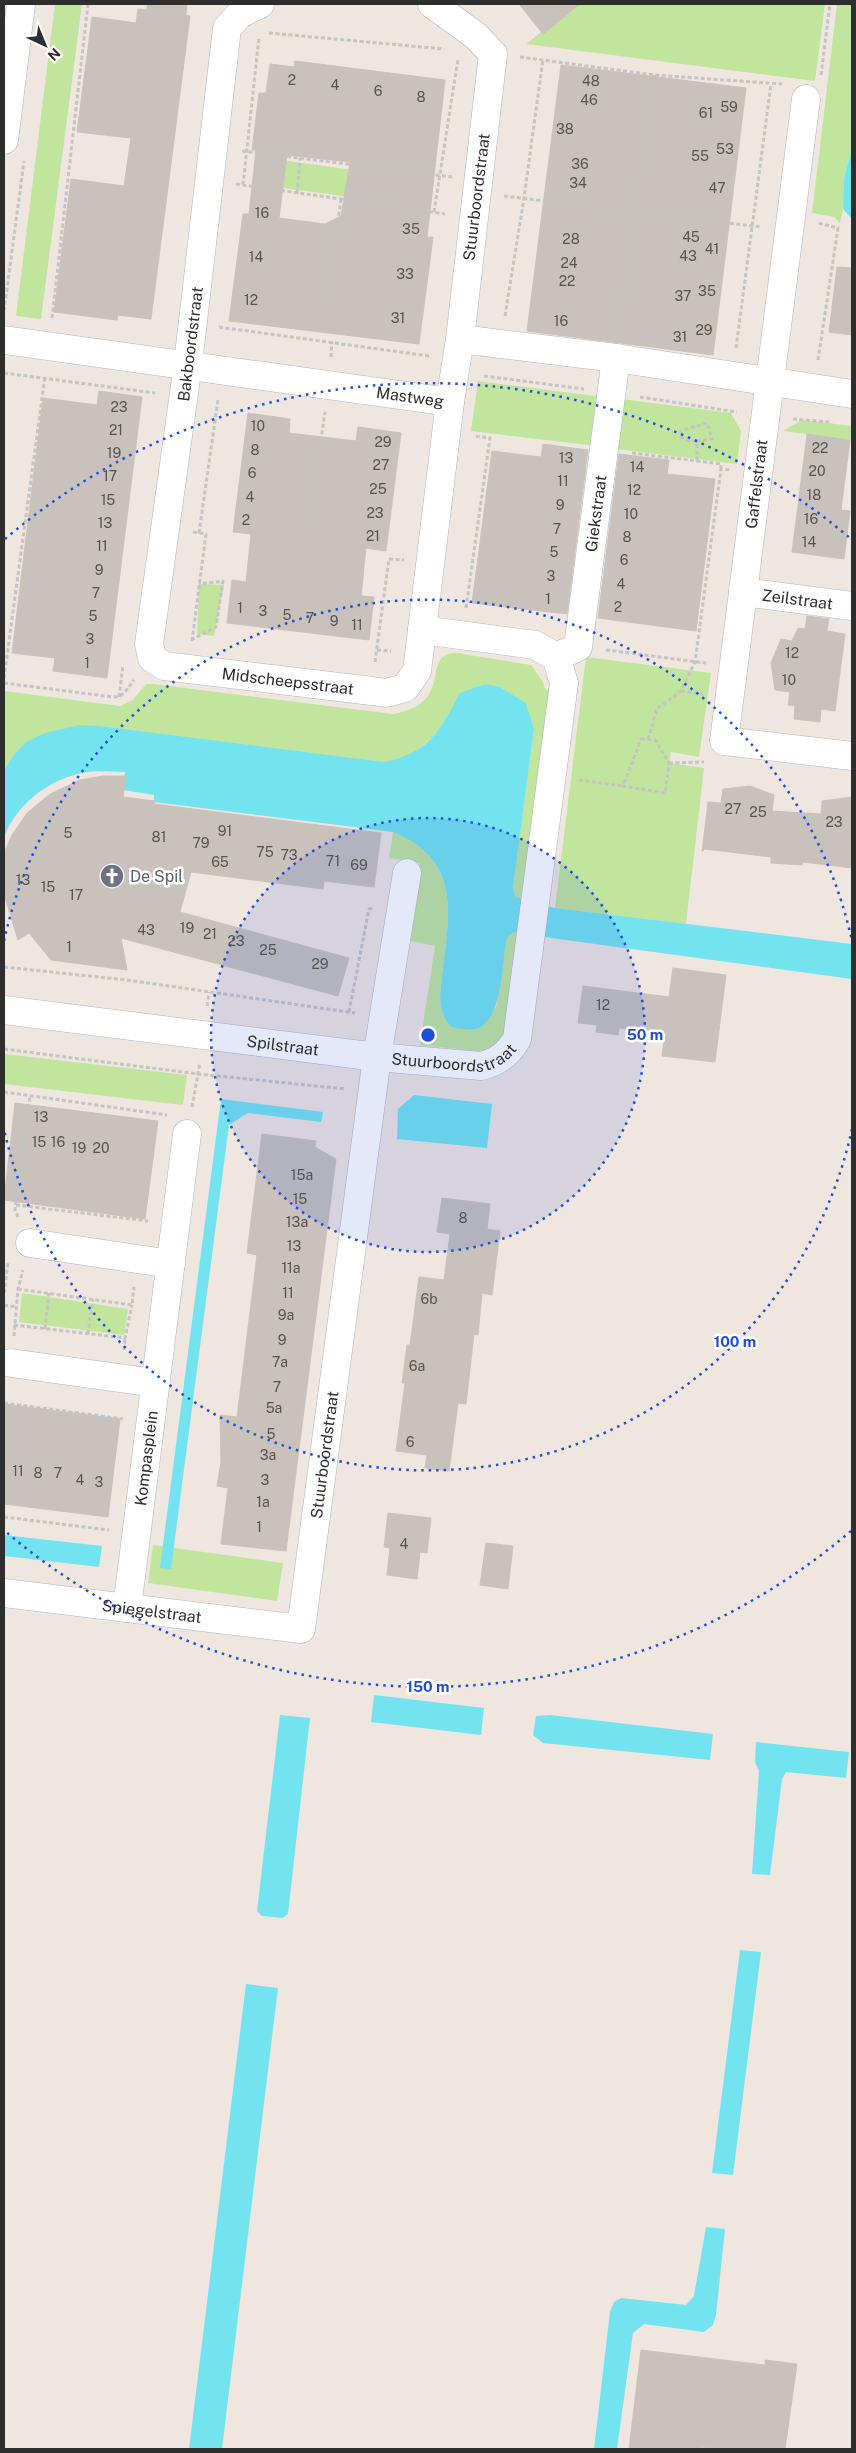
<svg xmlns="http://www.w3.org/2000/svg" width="856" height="2453" viewBox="0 0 856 2453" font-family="'Public Sans',sans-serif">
  <rect width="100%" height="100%" fill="#efe6e0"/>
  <path fill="#c1e59d" d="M55 4H82L41 319 16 316Z
    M577 4H825L815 81 526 44Z
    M837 4H852V148L844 179 843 209 840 223 834 217 812 213Z
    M266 158 434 181 431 208 262 185Z
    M478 381 602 397 596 446 471 431Z
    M621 399 731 413 741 431 737 464 615 449Z
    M802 420 852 426V440L783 431Z
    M199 584 224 585 214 636 197 634Z
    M457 653 531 665 543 682 545 689 552 692 522 901 515 897 513 888 534 729 526 703 500 687 446 720 439 732 415 752 400 759 384 762 80 725 66 730 13 756 4 770V691L120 706 133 700 146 684H153L393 714C450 704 426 664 446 655 449 653 454 653 457 653Z
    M586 657 711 673 699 757 671 752 669 763 704 768 686 924 555 908Z
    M393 832C463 861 449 914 442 976 440 996 437 1011 451 1027L474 1029 496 1007 506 941 509 935 518 931 506 1032 501 1042 486 1052 420 1045 435 946 411 941 420 863 389 858Z
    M4 1054 187 1075 183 1105 4 1084Z
    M22 1293 128 1309 124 1335 19 1322Z
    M153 1545 283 1563 277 1601 148 1583Z"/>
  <path fill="#74e3f0" d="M852 148V219L843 209 844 179Z
    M485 684 500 687 526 703 534 729 513 888 515 897 555 908 852 944V979L551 938 518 931 509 935 506 941C502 965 502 1023 475 1029 468 1031 459 1028 451 1027 437 1011 440 996 442 976 449 914 463 861 393 832L154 802V795L123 790 125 772C111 772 95 770 82 773 48 780 17 804 4 837V770L13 756 26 742 45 733 80 725 99 726 384 762C429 753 440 731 460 693Z
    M414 1095 492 1104 487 1148 397 1139 398 1109Z
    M221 1099 323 1112 321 1122 248 1113 229 1125 171 1569 160 1568Z
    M4 1535 102 1546 99 1567 4 1556Z
    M374 1695 484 1708 481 1735 371 1722Z
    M280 1715 310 1718 288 1914 283 1918 262 1916 257 1911Z
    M550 1715 713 1734 710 1760 543 1743 533 1735 536 1716Z
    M756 1742 849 1752 846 1778 786 1772 782 1779 770 1875 752 1874 759 1771 755 1762Z
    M740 1950 761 1952 733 2175 712 2173Z
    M246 1984 278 1988 222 2449H189Z
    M706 2227 725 2229 716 2315 713 2325 704 2332 644 2324 633 2333 617 2449H594L610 2312 614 2302 621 2298 686 2305 694 2296Z"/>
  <path fill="#c8c1bc" stroke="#cbc2ba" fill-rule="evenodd" d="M147 4H187L186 15 190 16 151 319 118 315 117 320 54 312 71 179 124 186 131 138 77 132 92 17 136 23 138 9 147 10Z
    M519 4H580L543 34Z
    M295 61 445 80 427 237H433L419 344 229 321 243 214H249L256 150H252L259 93H266L270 64 294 67ZM287 155 350 162 341 216 325 224 279 218Z
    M561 65 746 88 713 355 527 331Z
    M837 267 852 268V335L829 332Z
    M99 391 142 397 107 678 53 671 55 658 12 653 43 398 97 405Z
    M248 413 290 419 289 433 356 441 358 427 401 433 386 551 366 548 361 596 374 597 369 640 227 623 232 580 246 582 251 534 233 532Z
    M807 434 850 440 841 510 850 511 844 559 792 552Z
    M543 444 588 450 567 614 472 603 492 451 541 457Z
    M619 454 669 460 667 474 715 479 696 631 598 618Z
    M807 616 829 619 827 631 845 634 835 711 821 709 820 722 794 719 795 706 788 705 790 692 775 690 771 663 781 639 792 641 798 628 805 629Z
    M103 776H126L123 797 155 801 154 804 381 833 374 887 324 881 323 889 191 872 180 912 349 958 338 996 121 938 127 970 51 960 29 933 18 940 4 894V853L12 835 27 813 50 794 80 780Z
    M750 786 774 795 772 811 821 814 822 801 852 797V868L803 862 802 865 771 863V857L705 849 702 852 708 802 721 803 723 789Z
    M673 968 726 975 715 1062 662 1056 665 1034 619 1028 618 1035 596 1032 597 1025 578 1023 583 986 669 997Z
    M15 1103 158 1121 145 1219 4 1200Z
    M262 1134 316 1141 315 1147 336 1159 286 1551 221 1544 228 1488 217 1486 221 1462 220 1415 237 1417 240 1393 257 1255 247 1253Z
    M442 1198 490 1204 487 1229 500 1231 492 1295 482 1293 478 1335 474 1334 466 1404 458 1403 449 1471 425 1468 427 1455 396 1451 405 1383H402L407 1345H410L419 1277 444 1280 450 1234 437 1232Z
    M4 1404 120 1419 108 1517 4 1504Z
    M388 1513 431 1518 427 1553 420 1552 417 1579 387 1575 390 1548 384 1547Z
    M486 1543 513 1546 508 1589 480 1585Z
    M641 2350 765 2365V2360L797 2364 785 2449H722L702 2447V2449H629Z"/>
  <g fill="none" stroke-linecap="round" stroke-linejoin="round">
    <g stroke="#b0b5be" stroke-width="29">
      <g id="minor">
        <path id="s1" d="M260 4 240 14 227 28 188 364 149 644 152 658 164 666 372 691 386 693 405 688 417 671 450 402"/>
        <path d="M432 4 476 36 493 54 460 339"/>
        <path d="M806 99 724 741 852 756"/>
        <path d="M4 140 21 4"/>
        <path id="s2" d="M4 340 450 402 460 339 616 358 852 394"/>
        <path id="s3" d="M743 592 852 606"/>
        <path id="s4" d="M556 657 578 647 616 358"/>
        <path id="s5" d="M4 1010 377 1057 407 873"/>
        <path d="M30 1243 171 1264"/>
        <path d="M11 1363 155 1383"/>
        <path id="s6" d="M4 1593 301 1629 377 1057 481 1066C498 1062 508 1054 517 1039L564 683 556 657 535 645 422 630"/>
        <path id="s7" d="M127 1608 187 1134"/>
      </g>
    </g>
    <path stroke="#c4c4c4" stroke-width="3" stroke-dasharray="4 2.5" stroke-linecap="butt" d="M269 33 444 49
      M520 57 654 75 782 84
      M821 75 830 4
      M242 151 452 177
      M236 184 445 214
      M243 185 259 37
      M263 188 268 154
      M297 193 300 158
      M504 196 761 227
      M434 212 458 59
      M328 293 341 199
      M4 311 24 161
      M505 316 524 198 543 59
      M52 318 88 4
      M219 327 429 356
      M620 330 654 75
      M736 348 771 84
      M331 357 332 342
      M818 360 838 228 818 223
      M4 373 155 393
      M484 376 584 389
      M640 397 737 412
      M793 419 829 422
      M632 453 721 464V469
      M697 461V441L712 439 707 423 681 431V437L689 441H697
      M310 518 325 412
      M199 533 218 400
      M466 608 490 438 473 436
      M191 640 216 627 223 581 199 584
      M192 641 206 534 193 532
      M377 650 391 651
      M606 650 706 663
      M375 662 389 559 404 560
      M4 678 45 376
      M4 683 113 697C125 697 127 688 134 680
      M681 691 703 694
      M119 697 123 665
      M641 739 655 740 669 763 665 793 623 786Z
      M648 739 657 709 681 691 695 662 721 469 731 470
      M669 763 704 762
      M579 780 623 786
      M4 967 127 980 355 1013
      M207 1006 209 992
      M349 1012 369 909 373 908
      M4 1049 198 1074 346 1089
      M4 1092 167 1115
      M192 1107 200 1062
      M16 1205 148 1221
      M18 1217 15 1210 30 1096
      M18 1289 132 1305 134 1287
      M4 1293 8 1262
      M4 1305 16 1307
      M14 1325 125 1338 132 1305
      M45 1329 49 1293
      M88 1334 93 1299
      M14 1336 18 1289 23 1270
      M124 1350 125 1338
      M4 1403 123 1419
      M4 1517 109 1530"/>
    <use href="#minor" stroke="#fff" stroke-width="28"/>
  </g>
  <circle cx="428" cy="1035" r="217" fill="#1d4ed8" fill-opacity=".12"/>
  <g fill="none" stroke="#1d4ed8" stroke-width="2.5" stroke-dasharray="2.5 5">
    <circle cx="428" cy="1035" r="217"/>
    <path d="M852 1129A434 434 0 0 1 4 1129M4 941A434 434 0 0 1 852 941"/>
    <path d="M851 1531A652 652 0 0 1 5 1531M5 539A652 652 0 0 1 851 539"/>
  </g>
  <defs>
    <g id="church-disc" transform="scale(1.25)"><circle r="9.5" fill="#6b7280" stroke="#fff"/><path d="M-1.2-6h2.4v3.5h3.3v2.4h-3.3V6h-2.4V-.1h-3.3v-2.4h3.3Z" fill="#fff"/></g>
  </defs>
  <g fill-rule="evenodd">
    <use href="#church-disc" x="112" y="876"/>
  </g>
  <g text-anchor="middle" stroke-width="5" stroke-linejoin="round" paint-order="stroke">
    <g font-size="14" fill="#545352">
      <text x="292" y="85">2</text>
      <text x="591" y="86">48</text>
      <text x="335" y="90">4</text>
      <text x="378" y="96">6</text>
      <text x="421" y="102">8</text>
      <text x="589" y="105">46</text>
      <text x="729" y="112">59</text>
      <text x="706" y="118">61</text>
      <text x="565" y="134">38</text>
      <text x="725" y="154">53</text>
      <text x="700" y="161">55</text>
      <text x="580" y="169">36</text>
      <text x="578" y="188">34</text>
      <text x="717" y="193">47</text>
      <text x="262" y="218">16</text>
      <text x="411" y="234">35</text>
      <text x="691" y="242">45</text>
      <text x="571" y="244">28</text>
      <text x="712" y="254">41</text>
      <text x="688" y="261">43</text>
      <text x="256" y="262">14</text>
      <text x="569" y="268">24</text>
      <text x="405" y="279">33</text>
      <text x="567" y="286">22</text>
      <text x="707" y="296">35</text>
      <text x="683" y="301">37</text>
      <text x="251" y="305">12</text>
      <text x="398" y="323">31</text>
      <text x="561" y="326">16</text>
      <text x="704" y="335">29</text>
      <text x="680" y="342">31</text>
      <text x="119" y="412">23</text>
      <text x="258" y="431">10</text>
      <text x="116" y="435">21</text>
      <text x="383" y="447">29</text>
      <text x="820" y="453">22</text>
      <text x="255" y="455">8</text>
      <text x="114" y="458">19</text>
      <text x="566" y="463">13</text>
      <text x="381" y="470">27</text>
      <text x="637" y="472">14</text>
      <text x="817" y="476">20</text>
      <text x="252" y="478">6</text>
      <text x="110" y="481">17</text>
      <text x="563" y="486">11</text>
      <text x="378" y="494">25</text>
      <text x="634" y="495">12</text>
      <text x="814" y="500">18</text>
      <text x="250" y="502">4</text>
      <text x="108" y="505">15</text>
      <text x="560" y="510">9</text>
      <text x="375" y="518">23</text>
      <text x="631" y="519">10</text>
      <text x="811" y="524">16</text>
      <text x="246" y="525">2</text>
      <text x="105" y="528">13</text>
      <text x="557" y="534">7</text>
      <text x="373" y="541">21</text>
      <text x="627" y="542">8</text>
      <text x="809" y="547">14</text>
      <text x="102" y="551">11</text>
      <text x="554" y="557">5</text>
      <text x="624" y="565">6</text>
      <text x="99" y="575">9</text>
      <text x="551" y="581">3</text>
      <text x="621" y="589">4</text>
      <text x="96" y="598">7</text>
      <text x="548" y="604">1</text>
      <text x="618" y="612">2</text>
      <text x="240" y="613">1</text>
      <text x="263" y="616">3</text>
      <text x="287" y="620">5</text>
      <text x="93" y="621">5</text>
      <text x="310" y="623">7</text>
      <text x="334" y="626">9</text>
      <text x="357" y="630">11</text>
      <text x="90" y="644">3</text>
      <text x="792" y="658">12</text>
      <text x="87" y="668">1</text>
      <text x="789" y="685">10</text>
      <text x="733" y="814">27</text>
      <text x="758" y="817">25</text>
      <text x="834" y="827">23</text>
      <text x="225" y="836">91</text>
      <text x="68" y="838">5</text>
      <text x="159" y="842">81</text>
      <text x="201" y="848">79</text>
      <text x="265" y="857">75</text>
      <text x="289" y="860">73</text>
      <text x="333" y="866">71</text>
      <text x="220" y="867">65</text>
      <text x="359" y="870">69</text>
      <text x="23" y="885">13</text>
      <text x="48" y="892">15</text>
      <text x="76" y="900">17</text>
      <text x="187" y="933">19</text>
      <text x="146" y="935">43</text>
      <text x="210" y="939">21</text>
      <text x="236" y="946">23</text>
      <text x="69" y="952">1</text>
      <text x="268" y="955">25</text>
      <text x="320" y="969">29</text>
      <text x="603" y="1010">12</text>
      <text x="41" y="1122">13</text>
      <text x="39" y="1147">15</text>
      <text x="58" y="1147">16</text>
      <text x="79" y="1153">19</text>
      <text x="101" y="1153">20</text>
      <text x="302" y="1180">15a</text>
      <text x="300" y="1204">15</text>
      <text x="463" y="1223">8</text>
      <text x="297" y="1227">13a</text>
      <text x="294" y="1251">13</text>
      <text x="291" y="1273">11a</text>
      <text x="288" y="1298">11</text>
      <text x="429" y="1304">6b</text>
      <text x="286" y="1320">9a</text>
      <text x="282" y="1345">9</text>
      <text x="280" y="1367">7a</text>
      <text x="417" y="1371">6a</text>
      <text x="277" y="1392">7</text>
      <text x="274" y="1413">5a</text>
      <text x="271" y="1439">5</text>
      <text x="410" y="1447">6</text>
      <text x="268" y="1460">3a</text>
      <text x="18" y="1476">11</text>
      <text x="38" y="1478">8</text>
      <text x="58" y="1478">7</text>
      <text x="80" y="1485">4</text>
      <text x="265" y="1485">3</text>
      <text x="99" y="1487">3</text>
      <text x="263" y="1507">1a</text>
      <text x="259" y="1532">1</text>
      <text x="404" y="1549">4</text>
    </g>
    <g font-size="16" fill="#2e2e2e" stroke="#fff">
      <text transform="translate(476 197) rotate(-83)" y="6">Stuurboordstraat</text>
      <text transform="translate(190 344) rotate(-83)" y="6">Bakboordstraat</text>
      <text dy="6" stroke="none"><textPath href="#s2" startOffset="410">Mastweg</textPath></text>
      <text transform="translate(756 484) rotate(-83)" y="6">Gaffelstraat</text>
      <text dy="6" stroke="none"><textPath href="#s4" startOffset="159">Giekstraat</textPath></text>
      <text dy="6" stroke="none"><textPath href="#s3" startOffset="55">Zeilstraat</textPath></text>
      <text dy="6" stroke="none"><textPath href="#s1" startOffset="816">Midscheepsstraat</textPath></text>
      <text dy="6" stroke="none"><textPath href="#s5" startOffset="281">Spilstraat</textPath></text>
      <text dy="6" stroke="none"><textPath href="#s6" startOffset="955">Stuurboordstraat</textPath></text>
      <text dy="6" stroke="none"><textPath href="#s6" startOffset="475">Stuurboordstraat</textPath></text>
      <text dy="6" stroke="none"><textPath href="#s7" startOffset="151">Kompasplein</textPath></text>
      <text dy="6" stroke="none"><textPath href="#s6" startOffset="149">Spiegelstraat</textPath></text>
    </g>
    <g font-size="16" fill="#5b616d" stroke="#fff" text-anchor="start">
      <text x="130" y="882">De Spil</text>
    </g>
  </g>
  <circle cx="428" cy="1035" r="8" fill="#1d4ed8" stroke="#fff" stroke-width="2.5"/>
  <g font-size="15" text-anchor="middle" font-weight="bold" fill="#1d4ed8" stroke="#fff" stroke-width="5" stroke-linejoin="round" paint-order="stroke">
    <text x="645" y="1040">50 m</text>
    <text x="735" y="1347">100 m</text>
    <text x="428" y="1692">150 m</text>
  </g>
  <rect width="856" height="2453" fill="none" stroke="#2e2e2e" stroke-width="10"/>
  <g transform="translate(45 45) rotate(136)" stroke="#ffffff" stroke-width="4" paint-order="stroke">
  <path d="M0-4L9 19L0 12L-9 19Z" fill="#2e2e2e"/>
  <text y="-8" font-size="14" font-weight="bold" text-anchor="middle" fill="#2e2e2e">N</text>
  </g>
</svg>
